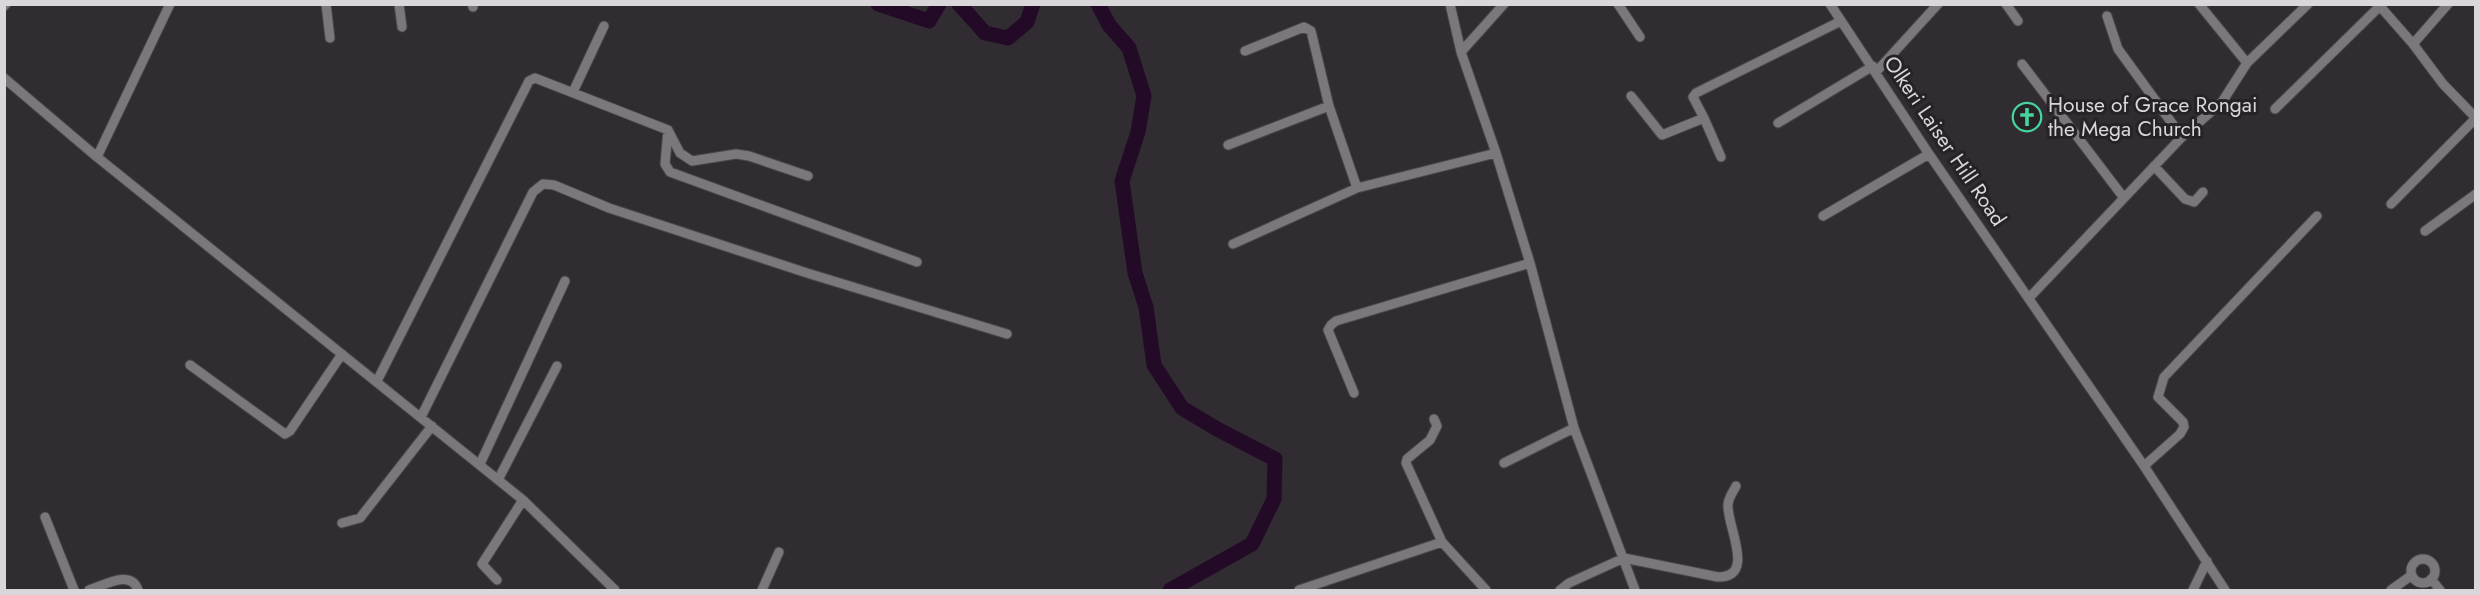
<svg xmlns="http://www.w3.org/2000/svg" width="2480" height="595" viewBox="0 0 2480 595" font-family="Jost,sans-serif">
  <rect width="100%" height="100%" fill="#302c31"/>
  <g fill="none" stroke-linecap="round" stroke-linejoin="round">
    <path stroke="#230b27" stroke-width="15" d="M878 4 929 21 939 4
      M959 4 985 33 1008 38 1027 22 1033 4
      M1098 4 1109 25 1129 48 1144 96 1138 132 1122 181 1135 273 1146 307 1154 365 1182 408 1217 429 1275 459 1274 499 1252 544 1170 590"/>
    <g stroke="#4a474b" stroke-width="11">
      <path id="minor" d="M326 4 330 38
        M399 4 402 27
        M472 4 473 7
        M1450 4 1461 52 1496 153 1530 263 1574 428 1635 590
        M1618 4 1640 37
        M1830 4 1929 154 2144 466 2225 590
        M2006 4 2018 21
        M2199 4 2247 63
        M2378 4 2413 44 2443 84 2476 118
        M4 6 6 4
        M2107 16 2118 49 2182 137
        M2413 44 2448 4
        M1245 51 1304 27 1311 31 1329 106 1357 188
        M1461 52 1504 4
        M2022 64 2124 198
        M1876 72 1938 4
        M4 78 97 157 523 500 615 590
        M573 92 604 26
        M1631 96 1662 135 1704 118 1693 97 1696 93 1841 21
        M2275 109 2379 7
        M1704 118 1721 157
        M1778 123 1873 66
        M668 130 680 153 692 161 736 154 749 156 808 176
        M1228 145 1329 106
        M97 157 170 4
        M2154 166 2185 199 2194 202 2203 192
        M2391 204 2476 118
        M1823 216 1929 154
        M2425 231 2476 194
        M1233 244 1357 188 1496 153
        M2029 298 2182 137 2222 102 2247 63 2308 4
        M190 365 285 434 290 431 342 354
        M377 381 529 81 535 78 668 130 665 164 670 172 917 262
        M1354 393 1328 330 1331 325 1336 321 1530 263
        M421 417 533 192 543 184 554 185 609 208 807 273 1007 334
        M1434 419 1437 426 1430 440 1407 459 1406 463 1442 542 1486 590
        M1504 463 1574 428
        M480 464 565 281
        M2144 466 2180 434 2184 427 2183 422 2158 397 2164 377 2317 216
        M498 480 557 366
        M45 517 74 590
        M342 523 360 518 432 426
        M2411 571a12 12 0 1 1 24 0a12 12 0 1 1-24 0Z
        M2431 579 2440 590
        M497 580 482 564 523 500
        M89 590C105 585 131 569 138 590
        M762 590 779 552
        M1299 590 1442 542
        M1560 590 1569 583 1624 558 1718 577C1757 577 1726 525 1728 504 1729 497 1733 492 1736 486
        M2193 590 2207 561
        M2391 590 2412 575"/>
    </g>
    <use href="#minor" stroke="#7b777c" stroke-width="9"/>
  </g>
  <defs>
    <g id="church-ring" transform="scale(1.5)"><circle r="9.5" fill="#262327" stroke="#47d49e" stroke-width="1.5"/><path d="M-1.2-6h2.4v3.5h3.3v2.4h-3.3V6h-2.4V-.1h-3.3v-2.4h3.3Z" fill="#47d49e"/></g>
  </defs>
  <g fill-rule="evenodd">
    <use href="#church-ring" x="2027" y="117"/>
  </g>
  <g text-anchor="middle" stroke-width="6" stroke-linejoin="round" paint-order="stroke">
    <g font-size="21" fill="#d9d7da" stroke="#262327" text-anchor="start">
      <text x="2048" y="112">House of Grace Rongai<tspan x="2048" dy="24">the Mega Church</tspan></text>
    </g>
    <g font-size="21" fill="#d9d7da" stroke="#262327">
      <text transform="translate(1945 141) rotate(56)" y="7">Olkeri Laiser Hill Road</text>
    </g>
  </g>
  <rect width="2480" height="595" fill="none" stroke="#d9d7da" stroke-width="12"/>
</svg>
